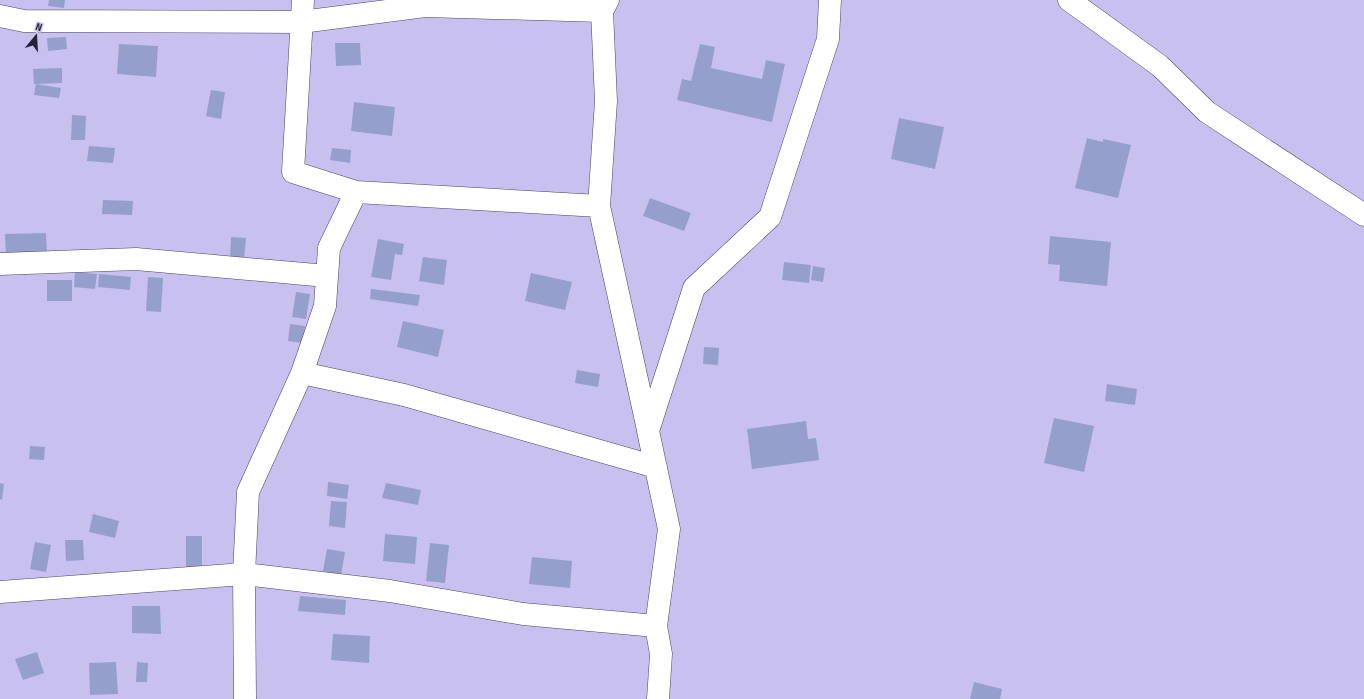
<svg xmlns="http://www.w3.org/2000/svg" width="1364" height="699" viewBox="0 0 1364 699" font-family="'Sofia Sans Condensed',sans-serif">
  <rect width="100%" height="100%" fill="#c8c0ee"/>
  <path fill="#94a0cb" d="M49 0H65L64 8 48 6Z
    M66 37 67 49 48 51 47 38Z
    M335 43H360L361 65 336 66Z
    M119 44 158 46 156 77 117 74Z
    M700 44 715 47 711 68 762 79 766 60 785 64 772 122 677 100 682 79 691 81Z
    M62 68V83L34 84 33 69Z
    M36 84 61 88 59 98 34 95Z
    M211 90 225 92 221 119 206 116Z
    M354 102 395 107 392 136 351 131Z
    M72 115 86 116 85 140H71Z
    M899 118 944 127 935 169 891 159Z
    M1087 138 1103 142V139L1131 145 1118 198 1075 188Z
    M89 146 115 148 113 163 87 161Z
    M332 148 351 150 350 163 330 160Z
    M650 198 691 213 684 231 643 216Z
    M103 200 133 201 132 215 102 214Z
    M46 233 47 257 6 258 5 234Z
    M1050 236 1111 242 1107 286 1059 281 1060 265 1048 264Z
    M231 237 246 238 244 260H230Z
    M378 239 404 244 402 255 395 254 391 280 371 277Z
    M423 257 447 260 444 285 419 281Z
    M784 262 811 265 809 283 782 280Z
    M813 266 825 268 823 282 811 280Z
    M75 272 97 274 95 289 74 287Z
    M531 273 572 282 565 310 525 301Z
    M99 274 131 277 130 290 98 287Z
    M148 277 163 278 161 312 146 311Z
    M47 280H72V301H47Z
    M371 289 420 295 418 306 370 299Z
    M296 292 310 294 306 319 292 317Z
    M403 321 444 330 438 357 397 347Z
    M290 324 305 326 303 343 288 341Z
    M704 347 719 348 718 365 703 364Z
    M577 370 600 374 598 387 575 383Z
    M1107 384 1137 389 1135 405 1105 401Z
    M1054 418 1094 426 1084 472 1044 463Z
    M806 421 808 439 816 438 819 460 752 469 747 429Z
    M30 446 45 447 44 460 29 459Z
    M328 482 349 485 347 499 327 496Z
    M0 483 4 484 2 500 0 499Z
    M386 483 421 490 418 505 382 498Z
    M331 501 347 502 345 528 329 526Z
    M93 514 119 521 115 538 89 532Z
    M385 534 417 537 415 564 383 561Z
    M186 536H202V571H186Z
    M65 540H83L84 560 66 561Z
    M35 542 51 545 46 572 30 569Z
    M430 543 449 545 445 583 426 581Z
    M327 549 345 552 341 575 323 571Z
    M532 557 572 561 570 588 529 584Z
    M300 596 346 600 345 615 298 611Z
    M132 606H160L161 634 132 633Z
    M333 634 370 636 369 663 331 660Z
    M37 652 44 673 23 680 15 659Z
    M116 662 118 694 90 695 89 663Z
    M137 662 148 663 147 682H136Z
    M974 682 1002 689 1000 699H970Z"/>
  <g fill="none" stroke-linecap="round" stroke-linejoin="round">
    <g stroke="#494167" stroke-width="23">
      <path id="minor" d="M303 0 293 172 356 192 599 206
        M608 0 602 11 606 101 599 206 648 430
        M1069 0 1160 66 1207 112 1364 215
        M0 16 24 21 301 22 425 6 602 11
        M0 264 136 259 327 276
        M302 373 404 395 656 467
        M0 592 244 574 390 591 523 614 656 626
        M245 699 244 574 248 492 302 373 325 306 329 248 356 192
        M658 699 661 654 656 626 669 529 648 431 694 288 770 217 828 39 830 0"/>
    </g>
    <use href="#minor" stroke="#fff" stroke-width="22"/>
  </g>
  <g transform="translate(36 36) rotate(18)" stroke="#c8c0ee" stroke-width="3" paint-order="stroke">
  <path d="M0-3L7 15L0 10L-7 15Z" fill="#242132"/>
  <text y="-6" font-size="11" font-weight="bold" text-anchor="middle" fill="#242132">N</text>
  </g>
</svg>
